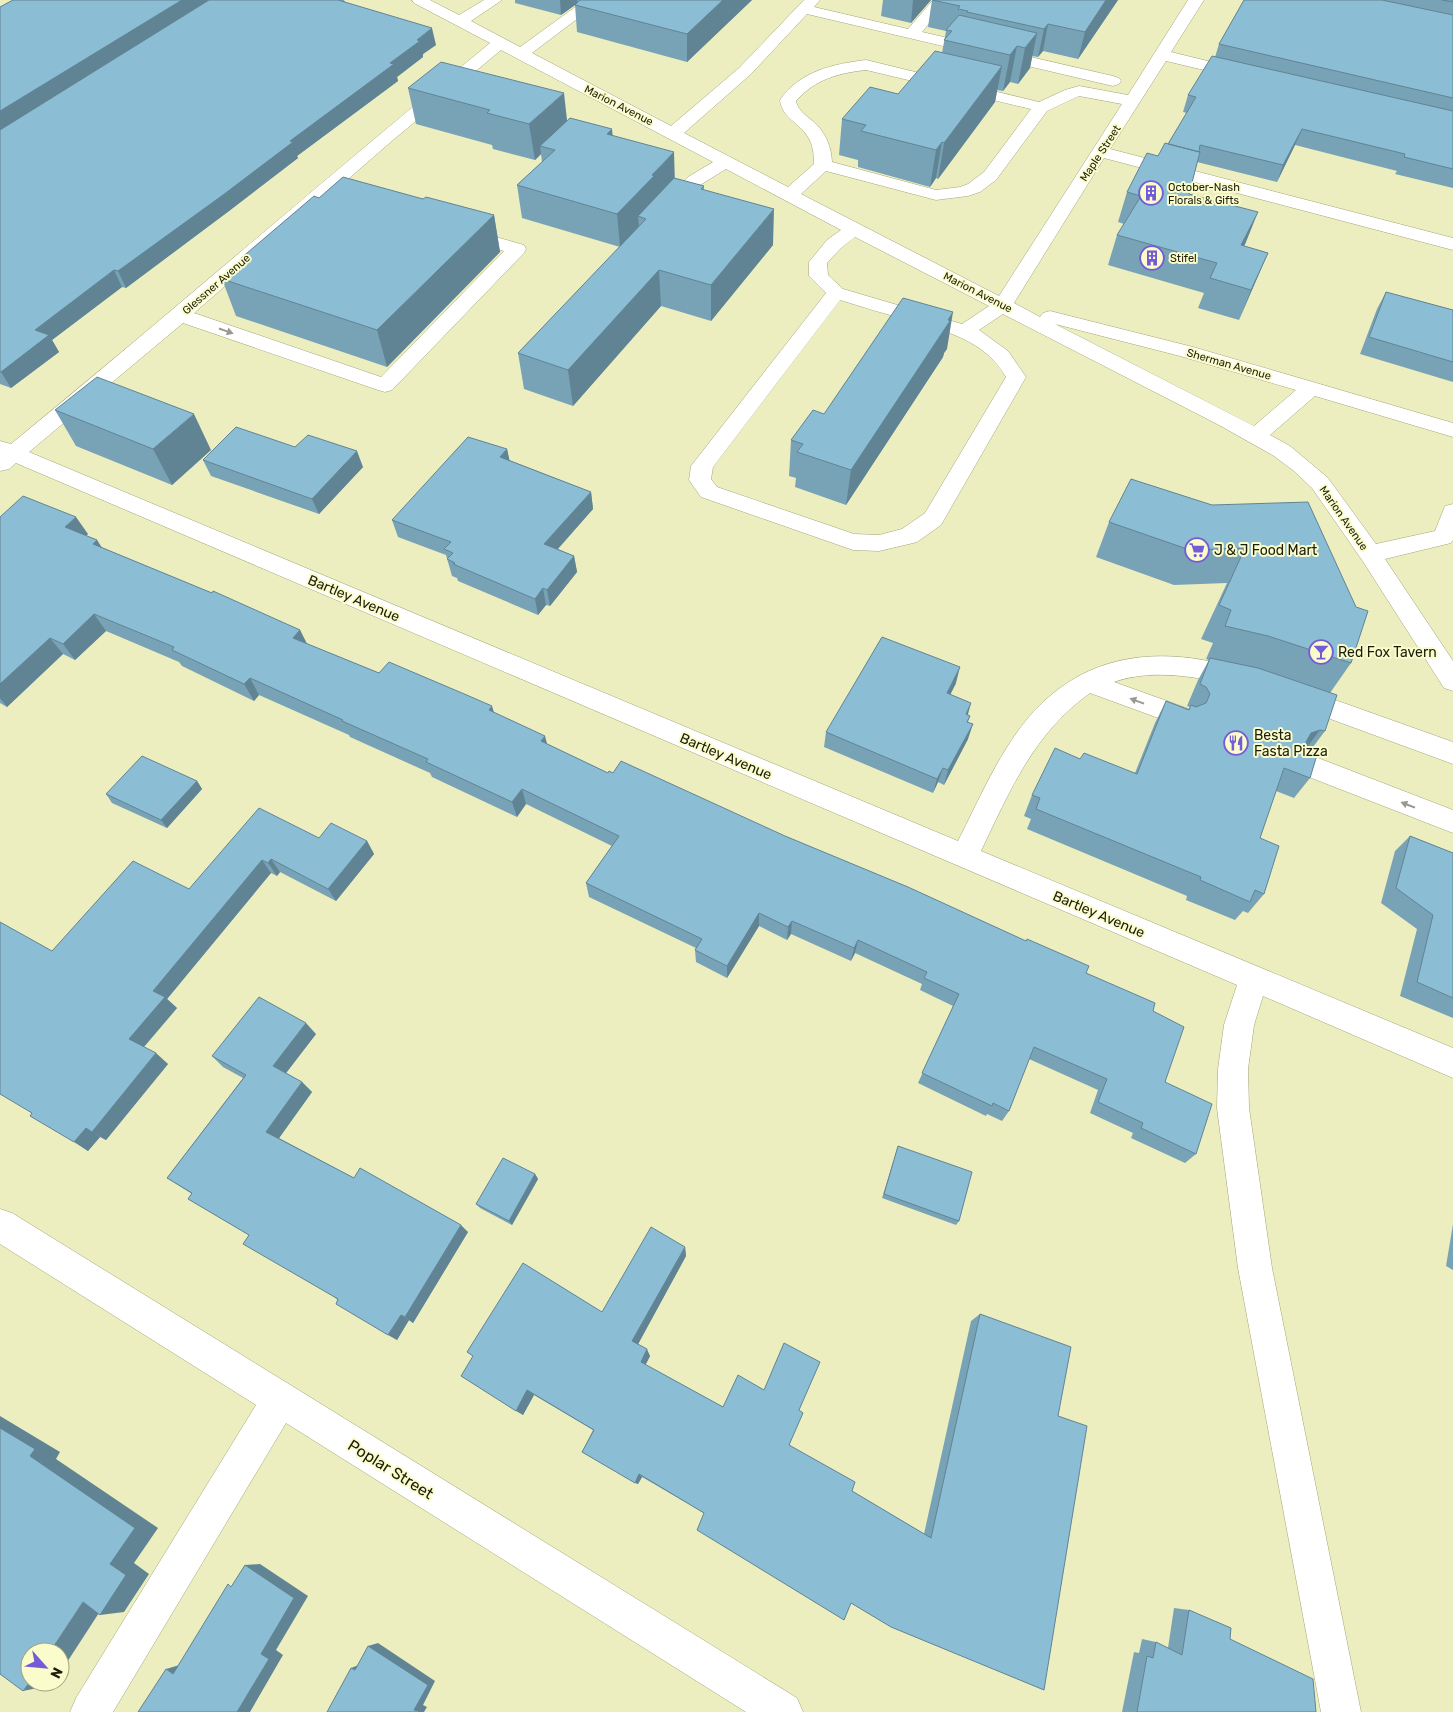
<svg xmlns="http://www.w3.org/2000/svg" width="1453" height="1712" viewBox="0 0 1453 1712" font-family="Rubik,sans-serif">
  <rect width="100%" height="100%" fill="#edeebf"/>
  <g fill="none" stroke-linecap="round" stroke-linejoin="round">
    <g stroke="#a4a578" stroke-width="1">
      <path id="minor" d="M412 0H430L459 15 484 0H502L471 21 520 47 585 0H602L532 53 671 126 739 68 804 0H820L814 7 908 29 933 0H948L922 32 1113 76 1119 78 1121 81 1119 84 1113 86 807 14 751 74 684 133 788 187 814 164C814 154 813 145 808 137 799 122 782 118 780 100 800 71 833 64 866 60L1039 102 1065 90 1079 86 1128 95 1188 0H1204L1171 52 1248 71 1250 74 1248 77 1242 79 1166 61 1110 149 1453 238V250L1104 158 1014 303 1040 317 1043 313 1050 311 1193 347 1453 423V437L1315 396 1270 435 1290 446 1328 478 1376 544 1435 531 1445 506 1453 504V540L1451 543 1385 559 1453 661V691L1444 688 1362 560 1312 488 1294 471 1274 456 1219 425 1003 314 979 330 1008 351 1026 377 941 525 917 542 909 544 879 551 853 550 701 497 689 480 691 466 826 293 809 276V262L827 240 841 230 726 169 700 185 674 213 668 214 662 213 659 209 662 205 688 177 713 162 501 50 393 140 194 313 381 377 504 251 457 238 455 234 457 230 464 228 524 245 526 249 524 253 392 390 385 392 378 390 183 323 29 452 958 841C979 800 998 754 1028 718 1087 649 1165 645 1248 671L1251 678 1248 685C1233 689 1217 682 1203 679 1174 674 1142 672 1114 682L1192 710 1196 717 1192 724 1183 727 1090 693C1034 733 1010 790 981 851L1453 1048V1078L1263 996 1254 1025 1248 1069 1249 1108 1272 1268 1361 1712H1321L1238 1268 1217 1108 1218 1069 1224 1025 1237 985 16 463 9 469 0 471V441L11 444C172 312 329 175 490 43L414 3ZM866 70 1031 109 984 172 968 184 960 187 936 190 832 162C831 147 827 136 817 125 809 117 798 112 796 101 815 79 839 73 866 70ZM1079 96 1122 104 999 296 801 194 826 171 936 200 968 196 980 192 996 180 1047 111ZM855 237 989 306 962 324 843 289 828 275 827 263 841 248ZM840 300C863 307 885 314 908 320 945 331 985 340 1006 377L925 513 902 529 879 535 854 534 717 487 711 479 713 467ZM1055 324 1180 356 1296 390 1254 426Z
        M1296 686 1453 742V764L1287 703 1283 696 1287 689Z
        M1305 753 1453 810V833L1296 772 1292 764 1296 756Z
        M0 1209 12 1213 797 1698 803 1712H746L286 1423 113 1712H70L76 1698 256 1405 0 1244Z"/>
    </g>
    <use href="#minor" fill="#fff" fill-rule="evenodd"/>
  </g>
  <path fill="#78a3b6" d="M13 0H344L345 2 436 45 423 54V57L397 77 398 81 297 156 298 158 229 211 126 288 122 287 52 340 59 352 11 388 0 384V7Z
    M515 0H752L687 62 577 32 575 5 561 15 515 3Z
    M883 0H931L911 23 881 16Z
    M932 0H1118L1078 59 1043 51 1038 57 1032 56 1030 68 1018 84 1010 82 1003 91 997 90 995 102 938 179 936 178 930 187 858 167V160L839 155 842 119 898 94 942 53 946 31 928 27Z
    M1244 0H1453V188L1395 174 1397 171 1295 145 1277 182 1197 162 1189 194 1246 242 1244 246 1268 253 1239 320 1198 308 1204 293 1108 265 1117 235 1124 224 1118 222 1127 192 1168 144 1187 113 1183 112 1188 95 1215 57 1219 44Z
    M408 88 567 121 613 136 675 178 704 186V190L773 245 711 321 661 306 573 406 524 389 518 353 620 247 522 218 517 185 542 162 541 154 535 160 493 149 492 145 416 124Z
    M319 198 423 199 494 215 500 252 387 367 236 316 222 279 241 263 240 259Z
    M1386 292 1453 310V382L1360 354 1377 309Z
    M947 349 944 353 943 357 846 505 795 487 796 478 789 476 791 440 824 414Z
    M55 410 211 450 172 485 76 446Z
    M295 447 363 467 319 514 211 476 203 460Z
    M507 449 509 460 591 492 593 509 558 549 574 556 577 572 550 606 546 605 538 615 458 581 457 578 452 576 446 555 398 537 392 520Z
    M1212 505 1351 663 1330 693 1325 731 1310 751V778L1294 798 1276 791 1260 838 1264 894 1248 913 1243 911 1235 920 1186 900 1187 896 1027 829 1031 819 1024 816 1032 795 1080 759 1135 773 1155 723 1166 701 1189 709 1190 707 1187 706 1198 680 1209 660 1206 659 1213 643 1201 639 1227 583 1174 585 1096 557 1109 522Z
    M0 517 88 534 86 536 97 540 101 547 300 630 307 644 379 673 494 713 547 744 608 773 1086 973 1153 1011 1165 1082 1196 1154 1185 1163 1131 1138 1133 1133 1090 1113 1098 1090 1029 1059 1009 1111 1002 1121 987 1114 986 1116 918 1083 953 1006 920 990 922 984 855 953 851 961 791 934 787 940 759 926 727 978 696 962 695 950 696 948 589 897 586 883 612 846 526 804 517 817 432 777 430 773 350 737 349 735 259 695 254 701 182 666 179 662 106 631 75 660 63 654 7 707 0 703Z
    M956 683 950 695 968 715 970 716 968 722V739L944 785 938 782 933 793 824 747 826 732Z
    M197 781 202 789 167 828 112 803 106 794Z
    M1410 836 1453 853V1018L1400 996 1417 929 1381 903 1395 851Z
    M319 838 367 841 374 854 336 901 280 872 277 876 271 873 167 999 177 1008 144 1047 168 1064 106 1140 100 1137 88 1151 32 1113 52 951 189 889Z
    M316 1034 286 1073 302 1082 312 1092 279 1138 354 1178 468 1232 413 1323 409 1320 397 1340 338 1300 249 1235 188 1199 192 1194 167 1178 243 1078 223 1067 212 1056Z
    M898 1146 959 1221 956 1225 882 1198Z
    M535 1174 538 1179 512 1225 480 1208 476 1204Z
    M1453 1224V1270L1446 1266Z
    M685 1247 686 1256 638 1344 650 1356 645 1365 723 1407 799 1410 789 1445 852 1491 924 1534 971 1321 980 1314 1058 1416 1044 1690 704 1513 642 1477 638 1484 582 1452 593 1430 534 1395 523 1415 473 1356 467 1352 602 1312Z
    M1174 1608 1189 1610 1230 1639 1316 1712H1122L1134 1652 1139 1653 1142 1639 1156 1642 1168 1648Z"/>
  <path fill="#618494" d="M182 0H213L0 133V111Z
    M560 0H577L578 3 561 15Z
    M723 0H752L687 62V34Z
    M913 0H931L911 23Z
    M1106 0H1118L1078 59 1085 32Z
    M1048 24 1043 51 1038 57 1044 29Z
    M432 28 436 45 423 54V57L397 77 398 81 297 156 298 158 229 211 126 288 118 271 290 141 390 63 417 40Z
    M1037 33 1030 68 1018 84 1025 48Z
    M1017 46 1010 82 1003 91 1010 55Z
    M1002 66 995 102 938 179 944 143Z
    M564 93 568 129 540 146 541 154 535 160 529 124Z
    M612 129 615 161 607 134Z
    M1302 129 1295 145 1277 182 1283 165Z
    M942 142 936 178 930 187 936 150Z
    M674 152 675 185 638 216 639 227 620 247 617 214 652 175Z
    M774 209 773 245 711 321V285Z
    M1258 212 1246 242 1229 276 1241 245Z
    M494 215 500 252 387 367 377 330Z
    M1268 253 1255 283 1239 320 1251 290Z
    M114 270 122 287 52 340 59 352 11 388 1 372 35 330Z
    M659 270 661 306 573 406 568 370Z
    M953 312 947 349 944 353 943 357 846 505 851 470Z
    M194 414 211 450 172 485 153 449Z
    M507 449 511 467 500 457Z
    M357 451 363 467 319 514 312 499Z
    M591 492 593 509 547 561 544 544Z
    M76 517 88 534 76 544 65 527Z
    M97 540 108 557 93 544Z
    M574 556 577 572 550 606 547 590Z
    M543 588 546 605 538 615 535 599Z
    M94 614 106 631 75 660 63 644Z
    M300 630 308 646 293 638Z
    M50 638 63 654 7 707 0 698V684Z
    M960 667 956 683 943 709 947 693Z
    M250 678 259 695 254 701 244 684Z
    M971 703 967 718 966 714Z
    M492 706 497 722 489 710Z
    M973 724 968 739 944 785 948 770Z
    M1320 730 1304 751 1295 754 1311 733Z
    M545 736 549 751 541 741Z
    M943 768 938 782 933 793 937 779Z
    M197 781 202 789 167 828 161 820Z
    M522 789 526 804 517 817 512 802Z
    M367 841 374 854 336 901 328 889Z
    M271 859 280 872 277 876 268 863Z
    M262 860 271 873 167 999 177 1008 142 1049 129 1039 153 991Z
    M759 913V926L727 978V966Z
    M792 921 791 934 787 940 788 927Z
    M858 940 855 953 851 961 854 948Z
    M306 1023 316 1034 283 1077 273 1066Z
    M156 1053 168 1064 106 1140 92 1132Z
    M302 1082 312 1092 277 1141 266 1132Z
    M86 1128 100 1137 88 1151 74 1142Z
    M535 1174 538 1179 512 1225 509 1221Z
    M461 1225 468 1232 413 1323 405 1317Z
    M685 1247 686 1256 636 1348 632 1341Z
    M401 1315 409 1320 397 1340 388 1335Z
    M647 1349 650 1356 644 1368 641 1362Z
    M527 1390 534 1395 523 1415 516 1411Z
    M0 1416 60 1452 56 1459 158 1528 134 1563 149 1574 124 1612 100 1615 110 1564 30 1456 0 1428Z
    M639 1474 642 1477 638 1484 635 1483Z
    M260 1564 308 1596 276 1650 283 1655 250 1712H237L261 1654 245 1565Z
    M108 1599 60 1673V1652H50L83 1602Z
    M378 1643 435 1681 423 1705 427 1707 424 1712H418L414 1710 368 1646Z
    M183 1664 173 1674 166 1669Z
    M361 1664 355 1670 351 1668Z
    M30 1682H54L52 1685 23 1691Z"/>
  <path fill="#8bbdd4" stroke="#618494" d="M13 0H182L0 111V7Z
    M209 0H338L432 28 417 40 420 41 390 63 394 64 290 141 293 142 223 195 118 271 114 270 35 330 49 335 1 372H0V130Z
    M580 0H723L687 34 575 5Z
    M932 0H1106L1085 32 1048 24 1044 29 967 12 968 11 958 9 960 6Z
    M1244 0H1382L1453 15V98L1219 44Z
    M1442 0H1453V2Z
    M959 15 1037 33 1025 48 1017 46 1010 55 944 40 952 31 946 30Z
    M935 51 1002 66 944 143 942 142 936 150 861 131 866 125 842 119 870 87 898 94Z
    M1212 56 1453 111V169L1404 157 1405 154 1302 129 1283 165 1200 145 1199 152 1168 144 1196 97 1188 95Z
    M441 62 564 93 529 124 487 113 490 110 408 88Z
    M570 118 612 129 607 134 674 152 652 175 654 176 617 214 517 185 555 150 540 146Z
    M1165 143 1200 152 1189 194 1258 212 1241 245 1268 253 1251 290 1210 278 1217 263 1117 235 1141 196 1127 192 1147 153 1158 156Z
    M343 177 423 199 426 197 494 215 377 330 222 279 244 261 240 259 314 196 319 198Z
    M674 178 704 186 701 189 774 209 711 285 659 270 568 370 518 353 646 219 638 216Z
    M1386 292 1453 310V362L1369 337Z
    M903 298 953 312 948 320 950 321 851 470 797 452 803 444 791 440 813 410 824 414Z
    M97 377 194 414 153 449 55 410Z
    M236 427 295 447 308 435 357 451 312 499 203 460Z
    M468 437 507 449 500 457 591 492 544 544 574 556 547 590 543 588 535 599 453 564 455 563 447 559 453 553 444 549 451 542 392 520Z
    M1131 479 1212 505 1308 502 1356 607 1368 611 1351 663 1268 636 1225 626 1231 610 1219 605 1245 548 1190 550 1109 522Z
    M23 496 76 517 65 527 97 540 93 544 212 593 213 591 300 630 293 638 379 673 389 662 469 696 492 706 489 710 545 736 541 741 608 773 609 771 613 773 621 761 785 836 908 887 1026 941 1027 939 1089 966 1086 973 1155 1003 1153 1011 1184 1027 1165 1082 1212 1104 1196 1154 1141 1128 1143 1123 1098 1102 1107 1079 1034 1047 1009 1111 993 1103 992 1106 922 1073 959 994 924 978 927 972 858 940 854 948 792 921 788 927 759 913 727 966 695 950 702 939 586 883 619 836 522 789 512 802 426 762 428 759 342 721 343 720 250 678 244 684 172 650 174 647 94 614 63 644 50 638 0 684V517Z
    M882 637 960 667 947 693 971 703 966 714 970 716 967 722 973 724 948 770 943 768 937 779 826 732Z
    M1210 658 1258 668 1337 695 1325 731 1320 730 1311 733 1306 742 1310 751 1317 755 1310 778 1284 768 1260 838 1279 846 1264 894 1255 890 1250 902 1200 880 1201 877 1036 809 1040 798 1032 795 1055 748 1080 759 1084 753 1137 774 1166 701 1189 710 1191 705 1196 707 1206 703 1210 694 1206 687 1200 684Z
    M142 756 197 781 161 820 106 794Z
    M259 808 319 838 331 823 367 841 328 889 271 859 268 863 262 860 153 991 165 997 129 1039 156 1053 92 1132 86 1128 74 1142 30 1116 32 1113 0 1094V922L52 951 133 861 189 889Z
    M1410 836 1453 853V998L1417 982 1433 915 1396 888Z
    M259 997 306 1023 273 1066 302 1082 266 1132 354 1178 360 1168 461 1225 405 1317 401 1315 388 1335 336 1304 338 1299 243 1244 249 1235 188 1199 192 1193 167 1178 246 1075 212 1056Z
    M898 1146 972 1172 959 1221 884 1194Z
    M503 1158 535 1174 509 1221 476 1204Z
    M651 1227 685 1247 632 1341 647 1349 641 1362 723 1407 738 1375 764 1390 784 1343 820 1362 799 1410 803 1413 789 1445 855 1482 852 1491 931 1538 980 1314 1071 1347 1058 1416 1087 1426 1044 1690 891 1627 851 1603 844 1620 697 1530 704 1513 639 1474 635 1483 582 1452 594 1430 527 1390 516 1411 461 1376 473 1356 467 1352 523 1263 602 1312Z
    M0 1428 35 1449 30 1456 135 1528 110 1564 126 1575 100 1615 83 1602 50 1652H30V1682L23 1691 0 1674Z
    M245 1565 294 1598 261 1654 269 1659 237 1712H138L166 1669 173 1674 228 1584 231 1587Z
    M1189 1610 1231 1628 1230 1639 1313 1679 1316 1712H1137L1147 1656 1153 1658 1156 1642 1182 1655Z
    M368 1646 428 1685 414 1710 419 1711 418 1712H327L351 1668 355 1670Z"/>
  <defs><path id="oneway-solid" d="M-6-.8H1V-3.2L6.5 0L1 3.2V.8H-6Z" transform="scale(1.25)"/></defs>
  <g fill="#999991">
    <use href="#oneway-solid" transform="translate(226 331) rotate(19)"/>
    <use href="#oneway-solid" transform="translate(1137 701) rotate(-160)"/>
    <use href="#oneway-solid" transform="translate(1408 805) rotate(-159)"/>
  </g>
  <defs>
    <g id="building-ring" transform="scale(1.25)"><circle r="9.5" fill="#fafccc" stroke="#755cd6" stroke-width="1.5"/><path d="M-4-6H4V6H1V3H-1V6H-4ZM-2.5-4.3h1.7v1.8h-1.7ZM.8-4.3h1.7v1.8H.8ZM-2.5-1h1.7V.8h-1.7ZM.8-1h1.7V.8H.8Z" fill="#755cd6"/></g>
    <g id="supermarket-ring" transform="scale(1.25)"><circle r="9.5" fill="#fafccc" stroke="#755cd6" stroke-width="1.5"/><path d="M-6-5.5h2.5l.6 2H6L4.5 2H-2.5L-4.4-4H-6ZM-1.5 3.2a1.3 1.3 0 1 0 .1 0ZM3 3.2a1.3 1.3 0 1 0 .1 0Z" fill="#755cd6"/></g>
    <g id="bar-ring" transform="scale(1.25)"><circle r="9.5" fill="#fafccc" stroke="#755cd6" stroke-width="1.5"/><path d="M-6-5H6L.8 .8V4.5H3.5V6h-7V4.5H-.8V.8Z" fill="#755cd6"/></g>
    <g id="restaurant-ring" transform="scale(1.25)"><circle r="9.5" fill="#fafccc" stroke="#755cd6" stroke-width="1.5"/><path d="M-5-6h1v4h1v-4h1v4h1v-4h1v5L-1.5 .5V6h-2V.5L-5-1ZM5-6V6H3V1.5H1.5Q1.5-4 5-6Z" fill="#755cd6"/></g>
  </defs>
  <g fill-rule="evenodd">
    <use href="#building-ring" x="1151" y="193"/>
    <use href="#building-ring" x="1152" y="258"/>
    <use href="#supermarket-ring" x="1197" y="550"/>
    <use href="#bar-ring" x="1321" y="652"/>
    <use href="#restaurant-ring" x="1236" y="743"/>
  </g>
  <g text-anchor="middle" stroke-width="4" stroke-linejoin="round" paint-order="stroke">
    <g font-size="11" fill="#1d1d0b" stroke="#fafccc">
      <text transform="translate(619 105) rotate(27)" y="4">Marion Avenue</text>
      <text transform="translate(1100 153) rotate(-57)" y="4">Maple Street</text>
      <text transform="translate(216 284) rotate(-41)" y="4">Glessner Avenue</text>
      <text transform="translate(978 292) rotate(27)" y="4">Marion Avenue</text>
      <text transform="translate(1229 364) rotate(16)" y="4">Sherman Avenue</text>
      <text transform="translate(1344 518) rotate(55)" y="4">Marion Avenue</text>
    </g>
    <g font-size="11" fill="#1d1d0b" stroke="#fafccc" text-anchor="start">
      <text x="1168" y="191">October-Nash<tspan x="1168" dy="13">Florals &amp; Gifts</tspan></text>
      <text x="1170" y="262">Stifel</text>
    </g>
    <g font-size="14" fill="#1d1d0b" stroke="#fafccc" text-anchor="start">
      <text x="1214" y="555">J &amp; J Food Mart</text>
      <text x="1338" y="657">Red Fox Tavern</text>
      <text x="1254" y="740">Besta<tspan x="1254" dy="16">Fasta Pizza</tspan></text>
    </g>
    <g font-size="14" fill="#1d1d0b" stroke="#fafccc">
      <text transform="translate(354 598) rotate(23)" y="5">Bartley Avenue</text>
      <text transform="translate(726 756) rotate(23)" y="5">Bartley Avenue</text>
      <text transform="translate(1099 914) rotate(23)" y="5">Bartley Avenue</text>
    </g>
    <g font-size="16" fill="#1d1d0b" stroke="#fafccc">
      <text transform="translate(391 1469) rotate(32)" y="6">Poplar Street</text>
    </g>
  </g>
  <g transform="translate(45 1667) rotate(117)"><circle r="24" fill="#fafccc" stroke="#a2a37f"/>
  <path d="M0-4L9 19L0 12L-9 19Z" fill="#755cd6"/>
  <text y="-8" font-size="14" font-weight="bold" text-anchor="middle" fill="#1d1d0b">N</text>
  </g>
</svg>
